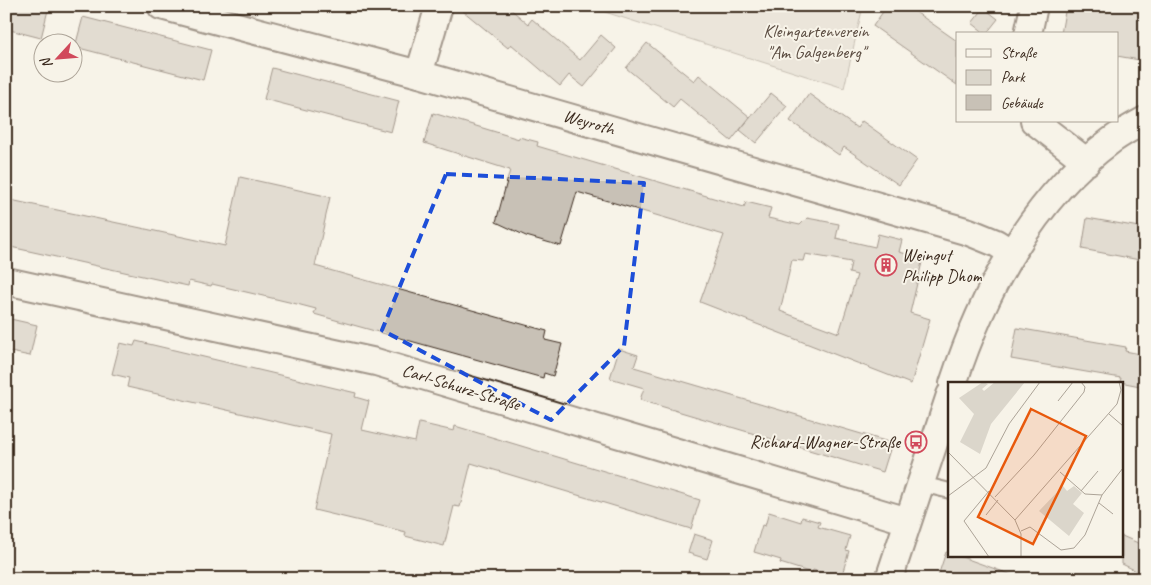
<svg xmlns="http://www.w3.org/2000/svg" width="1151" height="585" viewBox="0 0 1151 585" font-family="Caveat,sans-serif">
  <rect width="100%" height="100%" fill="#f7f3e8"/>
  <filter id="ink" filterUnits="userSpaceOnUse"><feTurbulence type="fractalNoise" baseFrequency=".02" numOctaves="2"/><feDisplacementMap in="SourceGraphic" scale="10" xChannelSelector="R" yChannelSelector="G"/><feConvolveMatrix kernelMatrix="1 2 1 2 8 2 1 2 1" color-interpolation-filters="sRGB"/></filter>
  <g filter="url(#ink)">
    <path fill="#dbd6cb" stroke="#8b8074" d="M586 6H863L844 88Z"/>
    <path fill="#c8c1b6" stroke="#3b2a1e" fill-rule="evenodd" d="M6 6H49L41 38 6 29Z
      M457 6H507L528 24 532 19 580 60 601 35 616 48 584 87 569 75 560 86 511 44 508 48Z
      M887 6H907L957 41V85L873 26Z
      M1066 6H1145V61L1117 56V34H1061Z
      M984 8 998 19 986 34 972 23Z
      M83 17 211 50 203 80 75 47Z
      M647 43 694 81 699 75 750 117 731 141 680 99 673 107 626 68Z
      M272 68 399 101 391 132 264 99Z
      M771 93 787 106 756 143 740 130Z
      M809 94 857 128 862 121 917 160 899 185 844 147 839 155 790 121Z
      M433 113 519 139V137L538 142 537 146 744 207 746 202 771 208 768 218 800 225 807 218 839 224 836 238 875 247 878 234 902 240 899 252 923 258 910 313 930 319 911 384 700 302 724 235 577 192 561 246 526 236 496 222 510 170 424 143ZM805 254 851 262 849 273 857 275 839 333 780 311 792 260 803 261Z
      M240 177 330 197 315 266 547 331 545 340 562 344 553 376 544 373 543 378 389 335 314 314 316 309 293 303 212 284 211 286 189 281 188 286 6 246V199L225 246Z
      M1087 218 1145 228V261L1082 249Z
      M6 318 37 325 30 356 6 351Z
      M1017 328 1126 347 1125 351 1145 355V387L1120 382 1121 378 1011 359Z
      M136 341 356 393 355 397 369 401 362 430 415 442 419 423 454 431 455 426 700 500 691 529 471 463 460 507 454 506 444 546 405 536 406 532 314 510 331 434 127 387 129 378 112 374 120 343 134 346Z
      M619 349 638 355 634 367 892 443 883 472 640 400 644 388 610 378Z
      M769 512 801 522 802 517 820 522 818 527 850 536 846 550 849 551 841 578 813 570 812 573 780 563 781 560 754 552 762 525 765 526Z
      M694 534 713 540 707 559 688 553Z
      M1122 536 1145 546V575L1122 564Z
      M946 552 950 553V556H959L1015 576 1014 579H937Z"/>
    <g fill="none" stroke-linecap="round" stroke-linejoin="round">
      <g stroke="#3b2a1e" stroke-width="18">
        <path id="lane" d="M921 484 950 491"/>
      </g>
      <g stroke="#3b2a1e" stroke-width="30">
        <path id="street" d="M161 6 419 74 969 232 996 243 1012 253
          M1028 34 1034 6
          M419 74 439 6
          M1034 121 1087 162
          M6 281 376 362 908 521
          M953 384C983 292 1033 198 1112 140 1123 132 1134 126 1145 120
          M889 579 950 395"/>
      </g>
      <use href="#lane" stroke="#f7f3e8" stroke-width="14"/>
      <use href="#street" stroke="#f7f3e8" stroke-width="26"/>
    </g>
  </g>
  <path d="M0 0H1151V585H0ZM446 174 644 183 624 346 551 420 382 330Z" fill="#f7f3e8" fill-opacity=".55" fill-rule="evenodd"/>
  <path fill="none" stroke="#1d4ed8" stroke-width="4" stroke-dasharray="10 6" stroke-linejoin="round" d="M446 174 644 183 624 346 551 420 382 330Z"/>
  <defs>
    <g id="building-ring" transform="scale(1.125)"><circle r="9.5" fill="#f7f3e8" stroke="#d1495b" stroke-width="1.5"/><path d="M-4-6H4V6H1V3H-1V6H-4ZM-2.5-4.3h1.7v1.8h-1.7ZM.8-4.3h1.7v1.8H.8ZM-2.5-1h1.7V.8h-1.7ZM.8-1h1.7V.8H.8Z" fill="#d1495b"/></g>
    <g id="bus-ring" transform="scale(1.125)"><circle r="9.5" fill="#f7f3e8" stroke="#d1495b" stroke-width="1.5"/><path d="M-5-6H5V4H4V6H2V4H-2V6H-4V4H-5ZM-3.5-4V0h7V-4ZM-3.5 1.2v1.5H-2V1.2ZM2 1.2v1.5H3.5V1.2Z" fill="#d1495b"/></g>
  </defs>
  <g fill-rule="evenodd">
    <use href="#building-ring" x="886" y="265"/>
    <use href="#bus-ring" x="916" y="442"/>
  </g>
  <g text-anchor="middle" stroke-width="4" stroke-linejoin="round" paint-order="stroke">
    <g font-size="18" fill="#5b4c41" stroke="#f7f3e8">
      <text x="816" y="37">Kleingartenverein<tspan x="816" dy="21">"Am Galgenberg"</tspan></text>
    </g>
    <g font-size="18" fill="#3b2a1e" stroke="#f7f3e8">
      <text transform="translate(589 122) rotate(16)" y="6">Weyroth</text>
      <text transform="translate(461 387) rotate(17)" y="6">Carl-Schurz-Straße</text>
    </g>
    <g font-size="18" fill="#3b2a1e" stroke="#f7f3e8" text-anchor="start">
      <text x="902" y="261">Weingut<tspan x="902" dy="21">Philipp Dhom</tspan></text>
      <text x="900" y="448" text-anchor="end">Richard-Wagner-Straße</text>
    </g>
  </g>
  <g transform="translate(948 382)">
    <rect width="175" height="175" fill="#f7f3e8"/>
    <path d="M35 0 40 2 34 7 36 9 47 0H77L43 42 32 72 12 60 26 32 11 16ZM115 104 119 109 126 104 134 111 125 122 136 131 121 154 91 129Z" fill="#dbd6cb"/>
    <path fill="none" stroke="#aca397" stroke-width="1" d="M110 19 125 0M161 32 175 44M0 70 67 138 73 152V175M112 90 137 112 154 113M41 109 16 139 41 175M133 109 150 89M0 114 38 86 61 42 92 0M47 115 86 73 136 10 137 5 133 0M151 121 165 132M38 133 50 118M67 138 169 22 173 8 171 0M73 149 82 145 113 168 126 166 137 153 154 113 175 86"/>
    <path fill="#e8590c" fill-opacity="0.15" stroke="#e8590c" stroke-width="2.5" d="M83 27 138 54 85 162 30 135Z"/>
    <rect width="175" height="175" fill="none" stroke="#3b2a1e" stroke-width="2.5"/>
  </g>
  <rect width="1151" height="585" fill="none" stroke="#f7f3e8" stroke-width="25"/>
  <rect x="12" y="12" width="1126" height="560" fill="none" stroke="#3b2a1e" stroke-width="2" filter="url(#ink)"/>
  <rect x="956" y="32" width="162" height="90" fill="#f7f3e8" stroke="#aca397"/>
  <rect x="966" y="49" width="25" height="8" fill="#f7f3e8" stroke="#aca397"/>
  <text x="1001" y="58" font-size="15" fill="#3b2a1e">Straße</text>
  <rect x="966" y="70" width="25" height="15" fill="#dbd6cb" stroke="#aca397"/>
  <text x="1001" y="82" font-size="15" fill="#3b2a1e">Park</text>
  <rect x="966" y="95" width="25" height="15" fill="#c8c1b6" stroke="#aca397"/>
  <text x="1001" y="108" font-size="15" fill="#3b2a1e">Gebäude</text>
  <g transform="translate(58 58) rotate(244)"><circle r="24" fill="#f7f3e8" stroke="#aca397"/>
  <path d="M0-4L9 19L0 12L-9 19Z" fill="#d1495b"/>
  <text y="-8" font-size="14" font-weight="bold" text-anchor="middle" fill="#3b2a1e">N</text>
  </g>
</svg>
